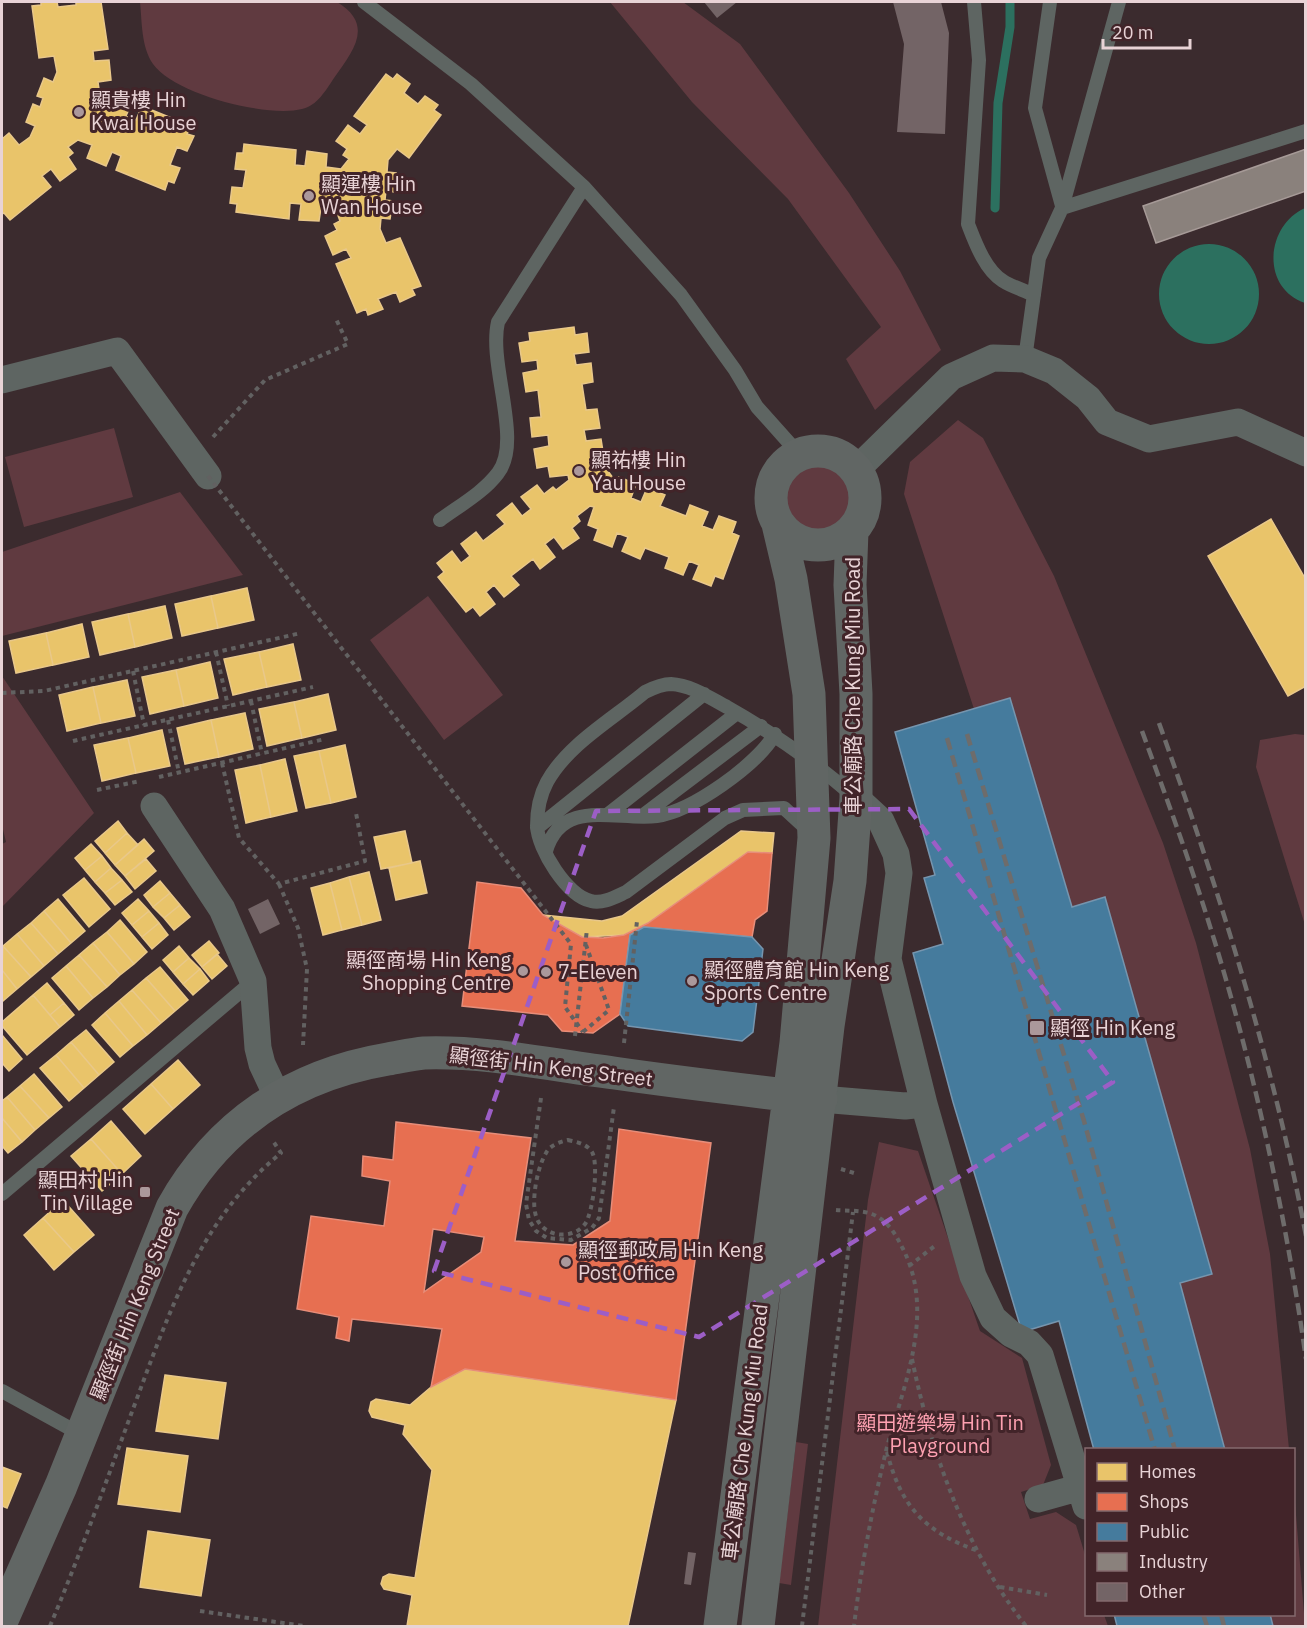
<svg xmlns="http://www.w3.org/2000/svg" width="1307" height="1628" viewBox="0 0 1307 1628" font-family="'IBM Plex Sans','Noto Sans TC',sans-serif">
  <rect width="100%" height="100%" fill="#3b2b2e"/>
  <path fill="#603a40" d="M140 2H337C375 25 353 51 334 78 326 90 317 106 302 109 267 118 174 94 153 64 141 47 142 21 140 2Z
    M610 2H683L740 44 849 193 900 271 941 350 875 410 846 359 881 327 788 199 692 102Z
    M958 420 983 438 1054 576 1163 843 1196 943 1250 1149 1270 1254 1289 1449H1225L1180 1283 1212 1274 1104 898 1072 907 1010 698 974 709 904 494 910 462Z
    M114 428 133 497 24 527 5 457Z
    M777 498a42 42 0 1 1 84 0a42 42 0 1 1-84 0Z
    M180 492 243 575 2 636V552Z
    M428 596 503 695 444 740 370 640Z
    M2 676 94 813 2 907V844L6 842 2 825Z
    M1295 734 1305 735V925L1256 767 1260 740Z
    M879 1142 918 1151 980 1331 1022 1358 1051 1465 1043 1485 1021 1492 1030 1519 1056 1512 1076 1525 1086 1558V1614L1104 1615 1108 1626H818L868 1200Z
    M796 1442 808 1444 791 1585 779 1583Z
    M1294 1490 1305 1626H1273L1270 1615 1294 1614Z"/>
  <path fill="#2c705f" d="M1305 208H1306L1305 303C1260 288 1266 225 1305 208Z
    M1159 294a50 50 0 1 1 100 0a50 50 0 1 1-100 0Z"/>
  <path fill="#e9c46a" stroke="#e9c88a" stroke-width="1.5" d="M41 2H57L58 7 76 5V2H101L108 49 93 51 94 61 109 60 111 80 98 82 99 89 92 90 94 102 108 108 113 95 132 102 126 116 136 120 142 106 191 126 187 134 194 136 187 151 177 147 170 165 180 168 174 183 168 181 165 190 116 170 121 156 112 152 106 166 87 158 92 145 78 140 68 147 73 153 68 157 76 169 60 181 51 169 42 176 51 187 10 220 4 213 2 214V139L9 133 19 145 30 137 35 126 26 122 33 104 40 107 43 98 37 96 44 78 53 82 57 72 54 56 39 58 32 6 41 5Z
    M386 74 393 79 397 74 410 84 404 93 418 104 425 96 438 105 434 110 441 115 409 158 397 149 388 160 387 172 396 173 394 192 386 190 385 200 393 201 390 219 381 218 380 229 386 243 400 238 421 286 412 289 415 295 400 302 396 292 378 299 383 309 368 315 366 309 357 313 336 264 351 258 346 249 333 255 325 236 337 230 334 224 340 221 336 210 321 208 319 221 299 220 301 204 290 203 289 219 236 212 237 204 230 203 232 187 243 188 246 170 235 169 237 153H243L244 144 296 150 295 165 305 166 307 151 327 154 326 167 341 169 349 159 343 155 347 149 336 141 348 125 360 134 367 125 354 116Z
    M574 327 575 335 587 333 589 352 574 354 576 365 591 363 593 382 582 384 586 410 597 409 600 428 584 430 586 441 601 439 604 458 599 459 616 482 619 477 636 484 631 498 641 502 647 488 665 495 660 506 686 516 690 505 708 512 702 526 713 530 719 516 736 522 732 533 739 536 723 579 715 576 711 586 693 579 699 565 689 561 683 575 665 568 669 557 645 548 640 559 622 551 628 537 617 533 612 547 594 540 598 529 588 525 594 507 590 506 577 516 580 521 572 528 579 538 563 549 554 537 545 544 555 557 540 569 533 559 511 576 519 585 504 597 494 585 486 592 495 604 480 616 473 607 466 612 438 577 444 572 437 563 452 551 461 563 470 556 461 544 476 532 483 541 505 524 497 515 512 503 522 516 531 509 521 497 537 485 544 494 553 487 556 490 569 480 568 475 550 477 548 466 537 468 534 449 549 446 548 435 532 437 530 418 541 417 538 390 526 392 523 373 538 370 537 360 522 362 519 343 530 341 529 333Z
    M1271 519 1306 580V686L1288 696 1208 556Z
    M247 588 254 620 218 628 211 596Z
    M211 596 218 628 182 636 175 604Z
    M165 606 172 638 135 647 128 614Z
    M128 614 135 647 100 655 92 622Z
    M82 624 89 657 53 665 46 633Z
    M46 633 53 665 16 673 9 641Z
    M293 644 301 680 267 687 259 652Z
    M259 652 267 687 233 695 224 659Z
    M210 662 218 698 184 706 176 670Z
    M176 670 184 706 150 714 142 677Z
    M127 680 135 716 101 723 93 687Z
    M93 687 101 723 67 731 59 695Z
    M328 694 336 730 302 738 294 702Z
    M294 702 302 738 267 746 259 709Z
    M245 713 253 749 219 757 211 720Z
    M211 720 219 757 185 764 177 728Z
    M162 730 170 766 136 773 128 738Z
    M128 738 136 773 102 781 94 745Z
    M345 745 356 797 331 803 319 751Z
    M319 751 331 803 306 808 294 756Z
    M285 759 297 811 271 817 260 765Z
    M260 765 271 817 246 823 235 770Z
    M118 821 127 833 105 853 95 841Z
    M405 831 412 863 381 869 374 837Z
    M741 831 774 833 772 853 748 852 648 923 624 935 582 937 543 915 602 921 622 916Z
    M127 833 138 845 115 865 105 853Z
    M144 839 154 851 125 876 115 865Z
    M91 844 102 856 85 870 75 858Z
    M102 856 111 868 95 882 85 870Z
    M146 859 156 871 135 889 125 876Z
    M420 861 427 893 396 900 389 868Z
    M111 868 122 880 105 893 95 882Z
    M369 872 381 920 362 925 349 877Z
    M349 877 362 925 342 930 330 883Z
    M84 878 110 909 89 927 63 895Z
    M122 880 132 892 115 905 105 893Z
    M160 881 170 893 153 907 144 895Z
    M330 883 342 930 323 935 311 888Z
    M170 893 180 905 164 918 153 907Z
    M58 899 85 931 71 943 44 911Z
    M138 899 149 911 132 925 122 913Z
    M180 905 190 917 174 930 164 918Z
    M44 911 71 943 58 954 31 923Z
    M149 911 159 923 142 937 132 925Z
    M120 920 147 952 134 964 107 932Z
    M31 923 58 954 44 966 17 934Z
    M159 923 168 935 152 949 142 937Z
    M107 932 134 964 120 975 93 943Z
    M17 934 44 966 31 977 3 946Z
    M209 941 219 953 202 967 192 955Z
    M93 943 120 975 107 987 79 955Z
    M3 946 31 977 17 989 2 970Z
    M179 946 189 958 173 972 163 960Z
    M217 954 227 966 212 979 202 967Z
    M79 955 107 987 93 998 66 966Z
    M189 958 200 969 183 984 173 972Z
    M66 966 93 998 79 1010 52 978Z
    M160 967 188 1000 175 1011 146 978Z
    M200 969 209 981 193 995 183 984Z
    M2 970 17 989 3 1001 2 998Z
    M146 978 175 1011 161 1023 132 990Z
    M47 983 64 1003 50 1015 33 995Z
    M132 990 161 1023 147 1035 119 1001Z
    M33 995 60 1027 27 1055 2 1026V1022Z
    M119 1001 147 1035 133 1046 105 1013Z
    M64 1003 74 1015 60 1027 50 1015Z
    M105 1013 133 1046 120 1057 92 1025Z
    M86 1030 114 1062 99 1075 71 1042Z
    M2 1035 22 1059 9 1071 2 1063Z
    M71 1042 99 1075 84 1088 56 1055Z
    M56 1055 84 1088 69 1101 40 1068Z
    M178 1060 200 1085 173 1109 151 1084Z
    M34 1074 62 1107 49 1118 20 1086Z
    M151 1084 173 1109 145 1134 123 1109Z
    M20 1086 49 1118 35 1130 7 1097Z
    M7 1097 35 1130 22 1142 2 1118V1101Z
    M2 1118 22 1142 8 1153 2 1146Z
    M111 1121 141 1156 122 1174 91 1139Z
    M91 1139 122 1174 102 1191 71 1156Z
    M63 1200 94 1235 74 1252 43 1218Z
    M43 1218 74 1252 54 1270 24 1235Z
    M465 1369 676 1400 628 1626H407L412 1595 384 1589 381 1584 383 1577 389 1574 415 1578 432 1470 403 1434 405 1425 372 1417 369 1411 371 1402 376 1399 410 1405 431 1387Z
    M165 1375 226 1383 218 1439 156 1431Z
    M127 1448 188 1456 180 1512 118 1504Z
    M2 1467 21 1474 7 1508 2 1506Z
    M148 1531 210 1540 201 1596 140 1587Z"/>
  <path fill="#e76f51" stroke="#e78d79" stroke-width="1.5" fill-rule="evenodd" d="M748 852 772 853 767 911 755 920 752 937 644 927 630 935 620 1014 593 1033 562 1031 548 1015 462 1006 477 882 521 888 543 915 582 937 603 938 624 935 648 923Z
    M396 1122 531 1138 515 1241 573 1245 610 1221 619 1129 711 1143 676 1400 465 1369 431 1387 442 1329 352 1319 349 1341 336 1338 339 1317 297 1309 311 1216 384 1226 390 1181 362 1176 363 1156 393 1160ZM433 1229 484 1237 481 1252 424 1292Z"/>
  <path fill="#457b9d" stroke="#7695ae" stroke-width="1.5" d="M1010 698 1072 907 1105 897 1212 1274 1180 1283 1225 1450H1094L1059 1321 1022 1332 953 1102 913 953 943 944 924 878 935 875 895 732Z
    M644 927 752 937 763 949 753 1032 742 1041 628 1026 620 1014 630 935Z
    M1114 1614H1270L1273 1626H1117Z"/>
  <path fill="#8a817c" stroke="#a69a97" stroke-width="1.5" d="M1306 149V191L1156 243 1143 206Z"/>
  <g fill="none" stroke-linecap="round" stroke-linejoin="round">
    <path stroke="#2c705f" stroke-width="9" d="M995 208 998 103 1010 27V2"/>
  </g>
  <path fill="#736466" d="M704 2H737L717 18Z
    M893 2H941L949 33 945 134 897 132 904 44Z
    M268 899 280 924 260 934 248 909Z
    M688 1552 696 1553 691 1585 684 1584Z"/>
  <g fill="none" stroke-linecap="round" stroke-linejoin="round">
    <path stroke="#626161" stroke-width="4" stroke-dasharray="4.5 4.5" stroke-linecap="butt" d="M213 437 265 380 348 344 335 317
      M216 652 228 706
      M133 671 144 725
      M2 693 44 691 301 633
      M251 701 262 754
      M168 720 179 773
      M73 741 313 687
      M222 763 239 838 279 884 365 861 356 813
      M159 777 325 739
      M97 790 140 781
      M279 884 298 928 307 969 303 1045
      M583 1032 609 1010 586 945
      M575 1036 587 929
      M624 1043 637 921
      M541 1098 526 1204 529 1220 536 1231 547 1238 571 1240 592 1228 599 1218 614 1107
      M568 1140C577 1142 587 1144 592 1152 599 1164 593 1213 585 1224 572 1241 542 1237 536 1216 531 1201 537 1168 546 1153 550 1145 560 1142 568 1140Z
      M841 1169 857 1174
      M836 1210C847 1211 862 1210 872 1214 887 1220 895 1233 902 1247 937 1313 903 1385 886 1451 872 1509 861 1568 854 1626
      M909 1266 936 1245
      M912 1359C932 1455 965 1549 1026 1626
      M887 1452C901 1507 925 1532 978 1551
      M1000 1587 1047 1595
      M200 1611 304 1626
      M50 1626C80 1555 106 1482 133 1409 169 1313 199 1220 281 1153L273 1141
      M802 1626 853 1212"/>
    <path stroke="#5e6562" stroke-width="14" d="M364 2 471 84 584 187 681 295 735 370 757 407 799 454
      M974 2 979 60 968 224C975 242 985 270 1003 281 1012 287 1024 290 1034 295
      M1050 2 1035 108 1062 206
      M1062 208 1306 131
      M1025 359 1039 258 1062 208 1119 2
      M440 520C459 506 484 492 498 473 523 441 488 365 498 322L584 187
      M607 815 737 713
      M642 816 761 726
      M537 828 704 694
      M809 831 784 808 743 810 725 818 626 892C615 897 603 904 591 901 567 896 538 849 537 826 537 810 540 795 547 782 568 744 613 719 645 692 653 688 662 684 671 684 691 685 710 698 727 707 773 733 811 759 851 794
      M546 851C562 797 616 821 657 816 692 811 757 765 775 734
      M2 1194 253 981
      M2 1391 82 1435"/>
    <path stroke="#5e6562" stroke-width="27" d="M2 380 117 351 208 476
      M857 469 951 377 993 358 1025 359 1054 371 1088 398 1107 422 1149 439 1238 422 1306 453
      M856 798 881 821 896 854 899 873 888 959 924 1104 973 1276 993 1318 1011 1334 1029 1343 1040 1355 1086 1506
      M154 806 222 909 253 981 258 1048 262 1064 277 1096
      M821 1099 905 1106 924 1104
      M1038 1499 1081 1487"/>
    <path stroke="#616664" stroke-width="33" d="M771 498a47 47 0 1 1 94 0a47 47 0 1 1-94 0Z
      M2 1620 61 1486 172 1208C219 1124 293 1075 388 1059 400 1057 412 1054 424 1053 487 1051 551 1065 614 1073 683 1083 752 1091 821 1099
      M720 1626 796 1043 814 838 809 694 791 579 778 524
      M758 1626 828 1026 850 881 856 798V694L850 585 852 531"/>
    <path stroke="#6e6c6b" stroke-width="4.5" stroke-dasharray="12 6" stroke-linecap="butt" d="M1159 723C1219 891 1273 1060 1306 1236
      M1142 731C1165 794 1188 856 1208 920 1253 1062 1285 1211 1306 1359
      M967 734 1084 1121 1175 1450
      M947 738 1155 1450
      M1203 1614 1207 1626
      M1221 1614 1224 1626"/>
    <path stroke="#626161" stroke-width="4" stroke-dasharray="4.5 4.5" stroke-linecap="butt" d="M208 476 571 944 565 1007 583 1032"/>
  </g>
  <path fill="none" stroke="#9c5ec6" stroke-width="4.5" stroke-dasharray="12 8" stroke-linejoin="round" d="M909 809 1113 1082 699 1337 434 1271 596 811Z"/>
  <g fill="#ab989b" stroke="#422429" stroke-width="2">
    <circle cx="79" cy="112" r="6"/>
    <circle cx="309" cy="196" r="6"/>
    <circle cx="579" cy="471" r="6"/>
    <circle cx="523" cy="971" r="6"/>
    <circle cx="546" cy="972" r="6"/>
    <circle cx="692" cy="981" r="6"/>
    <rect x="1029" y="1020" width="16" height="16" rx="3"/>
    <rect x="139" y="1186" width="12" height="12" rx="3"/>
    <circle cx="566" cy="1262" r="6"/>
  </g>
  <g text-anchor="middle" stroke-width="6" stroke-linejoin="round" paint-order="stroke">
    <g font-size="20" fill="#e8d3d6" stroke="#422429" text-anchor="start">
      <text x="91" y="107">顯貴樓 Hin<tspan x="91" dy="23">Kwai House</tspan></text>
      <text x="321" y="191">顯運樓 Hin<tspan x="321" dy="23">Wan House</tspan></text>
      <text x="591" y="467">顯祐樓 Hin<tspan x="591" dy="23">Yau House</tspan></text>
      <text x="511" y="967" text-anchor="end">顯徑商場 Hin Keng<tspan x="511" dy="23">Shopping Centre</tspan></text>
      <text x="704" y="977">顯徑體育館 Hin Keng<tspan x="704" dy="23">Sports Centre</tspan></text>
      <text x="558" y="979">7-Eleven</text>
      <text x="1050" y="1035">顯徑 Hin Keng</text>
      <text x="133" y="1187" text-anchor="end">顯田村 Hin<tspan x="133" dy="23">Tin Village</tspan></text>
      <text x="578" y="1257">顯徑郵政局 Hin Keng<tspan x="578" dy="23">Post Office</tspan></text>
    </g>
    <g font-size="20" fill="#e8d3d6" stroke="#422429">
      <text transform="translate(853 686) rotate(-90)" y="7">車公廟路 Che Kung Miu Road</text>
      <text transform="translate(551 1067) rotate(7)" y="7">顯徑街 Hin Keng Street</text>
      <text transform="translate(135 1304) rotate(-68)" y="7">顯徑街 Hin Keng Street</text>
      <text transform="translate(745 1432) rotate(-83)" y="7">車公廟路 Che Kung Miu Road</text>
    </g>
    <g font-size="20" fill="#fea1b1" stroke="#422429">
      <text x="940" y="1430">顯田遊樂場 Hin Tin<tspan x="940" dy="23">Playground</tspan></text>
    </g>
  </g>
  <rect width="1307" height="1628" fill="none" stroke="#e8d3d6" stroke-width="6"/>
  <rect x="1085" y="1448" width="210" height="168" fill="#422429" stroke="#846a6e" stroke-width="1.5"/>
  <rect x="1097" y="1463" width="30" height="18" fill="#e9c46a" stroke="#846a6e" stroke-width="1.5"/>
  <text x="1139" y="1478" font-size="18" fill="#e8d3d6">Homes</text>
  <rect x="1097" y="1493" width="30" height="18" fill="#e76f51" stroke="#846a6e" stroke-width="1.5"/>
  <text x="1139" y="1508" font-size="18" fill="#e8d3d6">Shops</text>
  <rect x="1097" y="1523" width="30" height="18" fill="#457b9d" stroke="#846a6e" stroke-width="1.5"/>
  <text x="1139" y="1538" font-size="18" fill="#e8d3d6">Public</text>
  <rect x="1097" y="1553" width="30" height="18" fill="#8a817c" stroke="#846a6e" stroke-width="1.5"/>
  <text x="1139" y="1568" font-size="18" fill="#e8d3d6">Industry</text>
  <rect x="1097" y="1583" width="30" height="18" fill="#736466" stroke="#846a6e" stroke-width="1.5"/>
  <text x="1139" y="1598" font-size="18" fill="#e8d3d6">Other</text>
  <path d="M1103 39v9h87v-9" fill="none" stroke="#e8d3d6" stroke-width="3"/>
  <text x="1112" y="39" font-size="18" fill="#e8d3d6" stroke="#422429" stroke-width="4.5" paint-order="stroke">20 m</text>
</svg>
